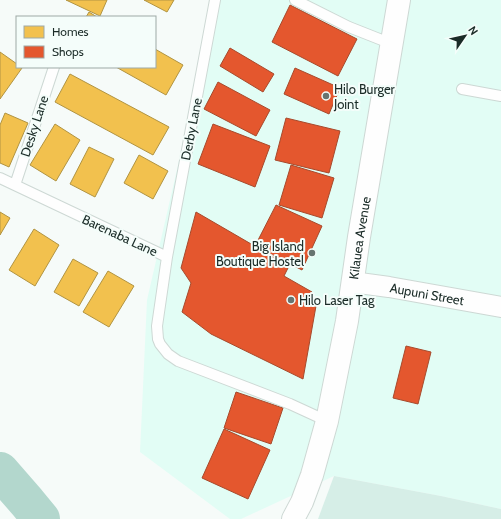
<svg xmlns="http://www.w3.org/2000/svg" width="501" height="519" viewBox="0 0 501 519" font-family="Cabin,sans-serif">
  <rect width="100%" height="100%" fill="#f6fbf9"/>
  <path fill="#e2fdf5" d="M216 0H501V509L441 496 334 476 241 519H230L140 452 147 300Z"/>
  <path fill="#d6eee7" d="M334 476 441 496 501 509V519H318Z"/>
  <path fill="#f2c14e" stroke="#b19442" d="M66 0H107L100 16Z
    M144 0H174L167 12Z
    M89 12 97 17H86Z
    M155 49 183 65 166 95 116 67H155Z
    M0 52 17 64V67L22 68 0 99Z
    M70 74 169 127 153 155 55 102Z
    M5 113 28 123 9 167 0 163V125Z
    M55 124 80 140 56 181 30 165Z
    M89 147 114 159 95 197 70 184Z
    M139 155 168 171 153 199 124 183Z
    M0 212 10 218 0 235Z
    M34 229 59 245 35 286 9 270Z
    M73 259 98 273 79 306 54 292Z
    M108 271 134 286 109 327 83 312Z"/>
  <path fill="#e4572e" stroke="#a74a2c" d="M290 5 357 39 338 76 272 42Z
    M230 48 274 74 263 92 220 66Z
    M295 68 340 88 329 114 284 94Z
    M218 82 270 110 256 136 204 109Z
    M286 118 340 131 329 173 275 160Z
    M213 124 270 146 255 187 198 164Z
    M291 165 334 178 322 218 279 205Z
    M276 205 322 226 302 270 255 246Z
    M196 212 289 266 284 276 312 292 307 303 316 306 303 379 211 334 182 312 191 283 181 268Z
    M406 346 431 352 418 404 393 398Z
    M236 392 283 408 271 444 224 428Z
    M224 429 270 450 248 499 202 478Z"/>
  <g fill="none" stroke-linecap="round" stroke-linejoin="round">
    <path stroke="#b3d7cd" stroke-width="38" d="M0 471 27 502 41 519"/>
    <g stroke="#cdd8d4" stroke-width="12">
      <path id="service" d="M215 0 167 257 157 326 158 339 160 344 168 354 178 361 290 404 327 421
        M295 0 349 27 392 44
        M462 89 501 96
        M0 178 167 257
        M15 185 54 67"/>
    </g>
    <g stroke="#cdd8d4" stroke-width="22">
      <g id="minor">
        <path id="s1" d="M352 282 389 287 501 307"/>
      </g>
    </g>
    <g stroke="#cdd8d4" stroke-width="24">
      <g id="tertiary">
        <path id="s2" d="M293 519 302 502 312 475 327 421 347 321 359 237 399 0"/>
      </g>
    </g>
    <use href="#service" stroke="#fefefe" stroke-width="10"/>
    <use href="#minor" stroke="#fefefe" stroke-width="20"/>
    <use href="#tertiary" stroke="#fefefe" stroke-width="22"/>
  </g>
  <g fill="#677470" stroke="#f4fdfa" stroke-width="1.5">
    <circle cx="326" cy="96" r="4"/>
    <circle cx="312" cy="253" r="4"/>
    <circle cx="291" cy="300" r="4"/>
  </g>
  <g text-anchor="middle" stroke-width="4" stroke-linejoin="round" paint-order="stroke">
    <g font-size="13" fill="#1a2b27" stroke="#f4fdfa" text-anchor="start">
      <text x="334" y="94">Hilo Burger<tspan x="334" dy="15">Joint</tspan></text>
      <text x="304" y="251" text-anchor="end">Big Island<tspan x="304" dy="15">Boutique Hostel</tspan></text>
      <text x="299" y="305">Hilo Laser Tag</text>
    </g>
    <g font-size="13" fill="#1a2b27" stroke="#f4fdfa">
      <text transform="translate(34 126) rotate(-72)" y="5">Desky Lane</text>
      <text transform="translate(191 129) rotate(-79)" y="5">Derby Lane</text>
      <text transform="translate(120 235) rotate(25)" y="5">Barenaba Lane</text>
      <text dy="5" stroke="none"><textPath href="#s2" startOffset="290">Kilauea Avenue</textPath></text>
      <text dy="5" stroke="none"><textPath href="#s1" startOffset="76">Aupuni Street</textPath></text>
    </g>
  </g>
  <rect x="16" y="16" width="140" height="52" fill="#f4fdfa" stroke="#9da9a6"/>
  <rect x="24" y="26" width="20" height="12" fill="#f2c14e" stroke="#9da9a6"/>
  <text x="52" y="36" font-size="12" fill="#1a2b27">Homes</text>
  <rect x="24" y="46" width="20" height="12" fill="#e4572e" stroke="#9da9a6"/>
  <text x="52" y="56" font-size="12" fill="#1a2b27">Shops</text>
  <g transform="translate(465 36) rotate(56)" stroke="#f4fdfa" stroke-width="3" paint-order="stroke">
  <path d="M0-3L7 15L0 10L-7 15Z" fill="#1a2b27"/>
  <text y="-6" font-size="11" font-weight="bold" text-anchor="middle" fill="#1a2b27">N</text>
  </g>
</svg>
